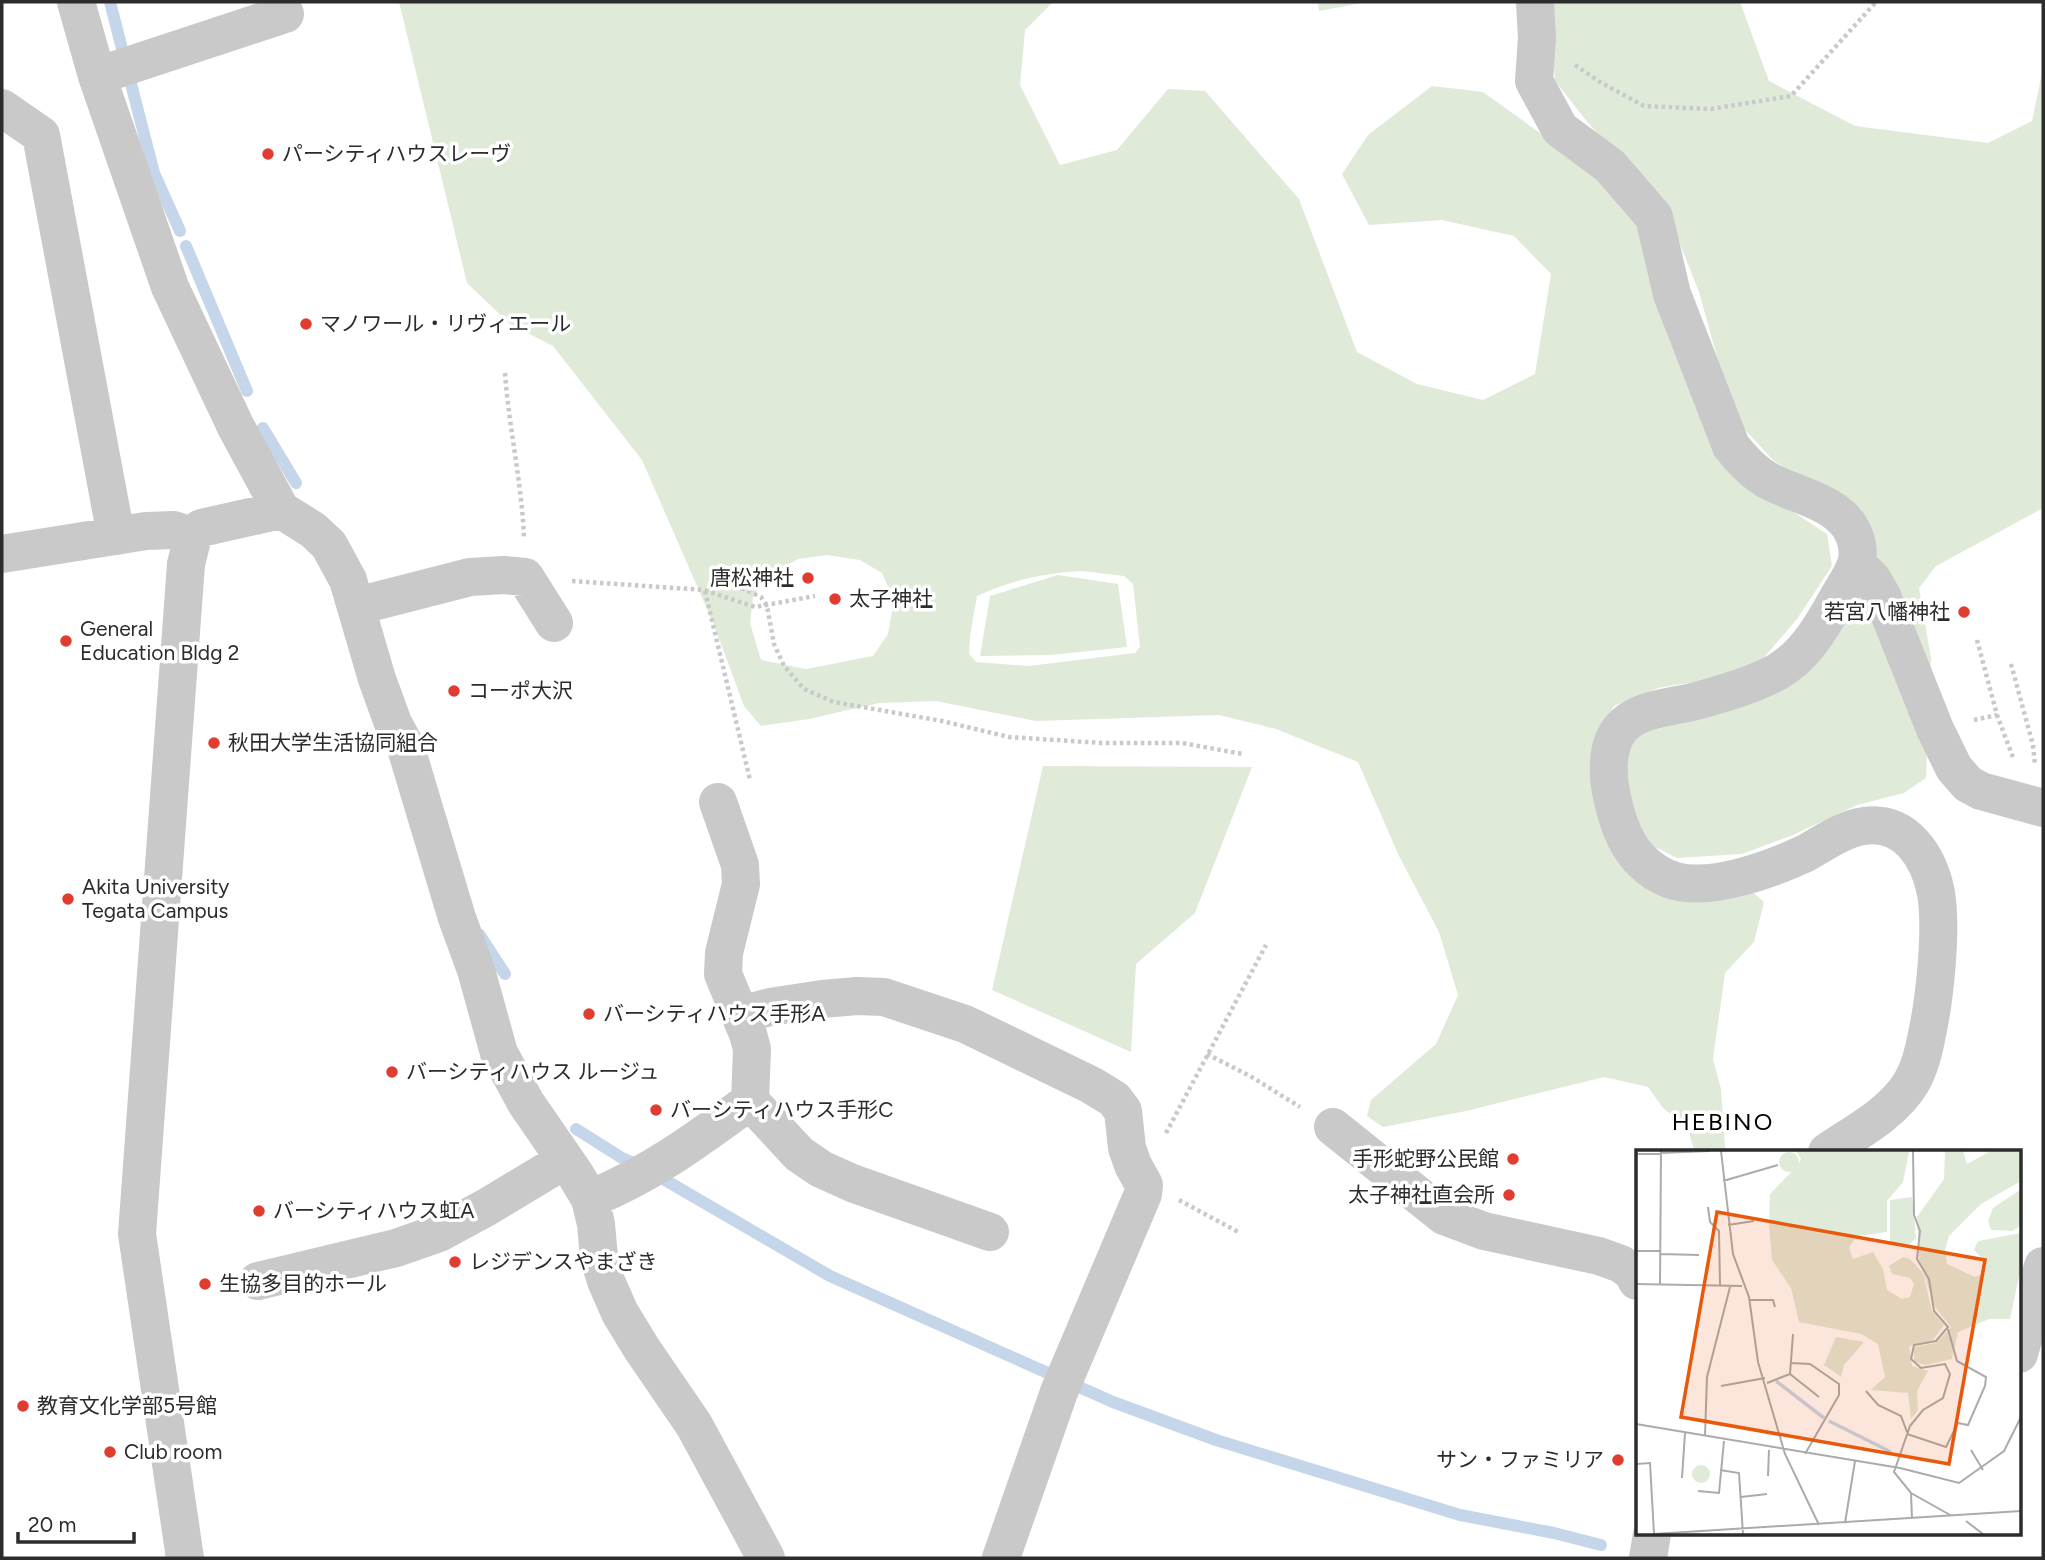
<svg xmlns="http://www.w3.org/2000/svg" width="2045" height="1560" viewBox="0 0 2045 1560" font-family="Figtree,'Noto Sans JP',sans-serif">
  <rect width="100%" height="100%" fill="#fff"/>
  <path fill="#e0ead9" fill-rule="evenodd" d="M399 2H1053L1025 30 1020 85 1060 165 1117 150 1168 89 1205 91 1299 199 1357 352 1417 384 1483 400 1535 374 1551 274 1514 236 1442 220 1369 225 1342 174 1368 135 1432 86 1483 92 1600 176 1635 221 1758 489 1827 534 1832 566 1797 619 1761 661 1706 680 1658 688 1614 706 1595 737 1642 880 1746 886 1764 902 1754 942 1725 973 1713 1059 1721 1089 1725 1147 1729 1152H1695L1687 1127 1663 1108 1648 1087 1604 1077 1466 1111 1383 1127 1367 1116 1371 1100 1436 1044 1458 995 1439 932 1399 856 1358 762 1276 729 1219 715 1036 721 936 701 879 703 809 719 761 726 744 706 714 625 642 460 553 346 510 324 467 283ZM827 555 860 560 882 573 894 600 888 634 873 656 806 669 761 660 750 623 753 597 768 576 798 559ZM1082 571 1124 576 1133 584 1140 647 1135 653 1029 666 976 662 969 654 970 636 977 596C1012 580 1044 573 1082 571Z
    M1318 2H1367L1319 11Z
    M1549 2H1740L1769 81 1855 126 1988 143 2032 121 2043 68V508L1936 566 1919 588 1931 658 1926 778 1904 793 1857 805 1793 835 1742 854 1677 858 1653 846 1630 813 1617 768 1630 737 1789 680 1858 605 1876 546 1867 518 1816 489 1773 460 1734 418 1699 292 1669 216 1585 119 1555 81Z
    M1058 575 1118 584 1127 647 1051 655 980 656 990 596Z
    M1043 766 1252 767 1195 913 1136 964 1131 1052 992 990Z"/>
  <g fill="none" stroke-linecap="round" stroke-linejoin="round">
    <path stroke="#c5d6ea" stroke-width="12" d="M110 2 154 173 180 231
      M186 246 247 391
      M263 428 296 483
      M479 934 505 974
      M576 1129 622 1158 641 1166 830 1276 1113 1402 1216 1440 1460 1515 1554 1533 1601 1545"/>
    <path stroke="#c9c9c9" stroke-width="4.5" stroke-dasharray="3.5 3.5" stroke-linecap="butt" d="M1575 65 1600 82 1644 106 1711 109 1791 96 1876 2
      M505 373C509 429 522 483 524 539
      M572 581 704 590 755 607 815 596
      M735 585 761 597 767 606 774 644 784 666 804 689 834 702 942 721 1009 737 1102 743H1182L1243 754
      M705 591 750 780
      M1977 640 1997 715 2014 760
      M2011 664 2033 745 2035 765
      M1974 720 1997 715
      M1207 1054 1250 1076 1300 1107
      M1166 1133 1266 945
      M1179 1200 1240 1233"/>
    <path stroke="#c9c9c9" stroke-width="38" d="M76 2 97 76 170 287 236 427 281 510 313 530 329 545 348 580 377 679 393 723 405 745 457 918 476 970 499 1053 526 1103 575 1174 590 1199 596 1224 599 1258 606 1281 620 1313 642 1349 694 1425 766 1558
      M1535 2 1537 38 1534 81 1560 129 1610 166 1654 217 1672 294 1731 446C1742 460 1754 473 1769 481 1796 496 1841 502 1854 535 1864 559 1852 574 1840 594 1826 619 1810 649 1786 666 1765 682 1722 694 1696 701 1674 707 1641 708 1624 725 1608 740 1607 766 1610 786 1614 810 1621 838 1638 857 1648 868 1661 877 1675 881 1713 891 1772 869 1806 853 1824 843 1843 829 1864 826 1906 820 1929 857 1936 893 1942 929 1935 998 1927 1034 1924 1051 1920 1068 1911 1083 1892 1114 1856 1132 1827 1152
      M97 76 285 14
      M2 108 41 135 116 536
      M2 554 146 531 174 530 193 536
      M1857 564 1872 579 1882 596 1935 729 1954 768 1968 784 1981 791 2043 808
      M357 606 470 577 504 575 525 577 554 623
      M740 1015 770 1007 822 999 857 996 884 997 965 1024 1091 1085 1114 1099 1123 1111 1127 1148 1133 1165 1144 1185 1143 1194 1059 1392 1001 1558
      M750 1101 799 1154 821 1169 852 1183 990 1232
      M1333 1127 1444 1216 1484 1231 1599 1256 1621 1264 1632 1272 1637 1281
      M590 1199C651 1174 697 1140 750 1101L752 1049 748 1034 723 974 724 953 741 884 740 865 718 802
      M258 1281 396 1248 439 1233 487 1207 565 1160
      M2019 1354 2043 1266
      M185 1558 137 1234 186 564 193 536 201 528 281 510
      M1648 1558 1652 1534"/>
  </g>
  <g fill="#e13c30" stroke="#fff" stroke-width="2.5">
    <circle cx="268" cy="154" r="7"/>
    <circle cx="306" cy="324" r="7"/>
    <circle cx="808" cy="578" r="7"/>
    <circle cx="835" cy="599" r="7"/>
    <circle cx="1964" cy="612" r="7"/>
    <circle cx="66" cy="641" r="7"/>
    <circle cx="454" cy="691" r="7"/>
    <circle cx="214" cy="743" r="7"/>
    <circle cx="68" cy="899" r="7"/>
    <circle cx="589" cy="1014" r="7"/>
    <circle cx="392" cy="1072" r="7"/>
    <circle cx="656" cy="1110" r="7"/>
    <circle cx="1513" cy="1159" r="7"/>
    <circle cx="1509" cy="1195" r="7"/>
    <circle cx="259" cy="1211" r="7"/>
    <circle cx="455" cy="1262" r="7"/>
    <circle cx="205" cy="1284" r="7"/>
    <circle cx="23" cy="1406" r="7"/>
    <circle cx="110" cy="1452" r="7"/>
    <circle cx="1618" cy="1460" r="7"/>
  </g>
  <g text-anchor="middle" stroke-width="7" stroke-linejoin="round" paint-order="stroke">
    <g font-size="21" fill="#2c2c2c" stroke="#fff" text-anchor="start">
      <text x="282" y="161">パーシティハウスレーヴ</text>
      <text x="320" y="331">マノワール・リヴィエール</text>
      <text x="794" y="585" text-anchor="end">唐松神社</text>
      <text x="849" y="606">太子神社</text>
      <text x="1950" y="619" text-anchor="end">若宮八幡神社</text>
      <text x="80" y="636">General<tspan x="80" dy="24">Education Bldg 2</tspan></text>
      <text x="468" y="698">コーポ大沢</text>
      <text x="228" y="750">秋田大学生活協同組合</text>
      <text x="82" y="894">Akita University<tspan x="82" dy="24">Tegata Campus</tspan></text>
      <text x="603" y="1021">バーシティハウス手形A</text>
      <text x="406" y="1079">バーシティハウス ルージュ</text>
      <text x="670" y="1117">バーシティハウス手形C</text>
      <text x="1499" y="1166" text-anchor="end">手形蛇野公民館</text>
      <text x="1495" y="1202" text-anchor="end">太子神社直会所</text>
      <text x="273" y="1218">バーシティハウス虹A</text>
      <text x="469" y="1269">レジデンスやまざき</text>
      <text x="219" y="1291">生協多目的ホール</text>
      <text x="37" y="1413">教育文化学部5号館</text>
      <text x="124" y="1459">Club room</text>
      <text x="1604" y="1467" text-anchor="end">サン・ファミリア</text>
    </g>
    <g font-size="24" letter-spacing="2" fill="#000" stroke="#fff">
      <text x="1723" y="1130">HEBINO</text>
    </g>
  </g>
  <g transform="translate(1636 1150)">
    <rect width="385" height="385" fill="#fff"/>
    <path d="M160 1 273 2 267 32 251 51V82L221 86 213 97 217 109 237 102 247 119 251 140 266 149 274 147 278 134 274 128 256 124 253 116 267 107 274 109 287 123 296 161 308 175 297 190 273 196 276 216 292 221 281 241 282 260 275 269 272 243 235 240 249 227 242 194 225 184 163 172 155 138 136 110 133 74 134 44 162 15 165 9ZM309 1H327L331 14 355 1H385V31L345 54 313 86 309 100 311 114 339 127 345 125 350 112 338 100 342 91 385 83V117L374 169H353L322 182 316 209 290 215 278 212V197L300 193 315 177 299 157 283 109 281 67 308 29ZM143 12a10 10 0 1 1 20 0a10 10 0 1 1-20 0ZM385 39V75L377 81 355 80 352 71 357 58ZM276 47 280 88 274 94H254V50ZM200 187 228 192 208 215 205 227 188 215ZM56 324a9 9 0 1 1 18 0a9 9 0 1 1-18 0Z" fill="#e0ead9"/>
    <path fill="none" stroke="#c5d6ea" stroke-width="3.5" d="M140 231 188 268M193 271 255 302"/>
    <path fill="none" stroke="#ababab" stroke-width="2" d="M85 1 97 104 113 147 122 212 149 304 183 375M277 1 278 65 284 81 281 109 293 129 298 161 312 177 300 191 278 195 275 209 285 218 309 214 314 224 307 248 287 260 274 276 258 322 275 343 316 366M0 4 73 1M87 31 142 15M72 57 74 72 83 81 84 135M92 75 118 71M0 101H24M24 104 63 105M0 134 106 136M24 135 25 1M114 150H137L139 157M155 213 174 214 203 234V245L169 304M154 224 183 247M131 233 154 224 157 184M85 236 129 228M230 241 242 255 265 266 271 282M0 274 264 318 323 333 368 301 385 267M271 284 310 297 322 273 332 275 349 236 350 227 321 211 312 179M69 286 71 227 94 137M335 300 347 320M0 314 14 313 18 384M84 320 103 323 107 384M132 326 133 300M46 328 49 283M62 341 83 343 88 291M275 343 276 369M105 347 131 344M330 371 347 384M209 373 219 311M18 384 385 361"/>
    <path fill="#e8590c" fill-opacity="0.15" stroke="#e8590c" stroke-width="3.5" d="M81 62 349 110 313 314 45 267Z"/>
    <rect width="385" height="385" fill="none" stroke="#2c2c2c" stroke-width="3.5"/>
  </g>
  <rect width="2045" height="1560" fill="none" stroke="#2c2c2c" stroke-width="7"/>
  <path d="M18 1532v10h116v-10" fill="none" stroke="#2c2c2c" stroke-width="3.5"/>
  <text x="28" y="1532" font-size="21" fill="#2c2c2c" stroke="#ffffff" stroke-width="5" paint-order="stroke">20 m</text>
</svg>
